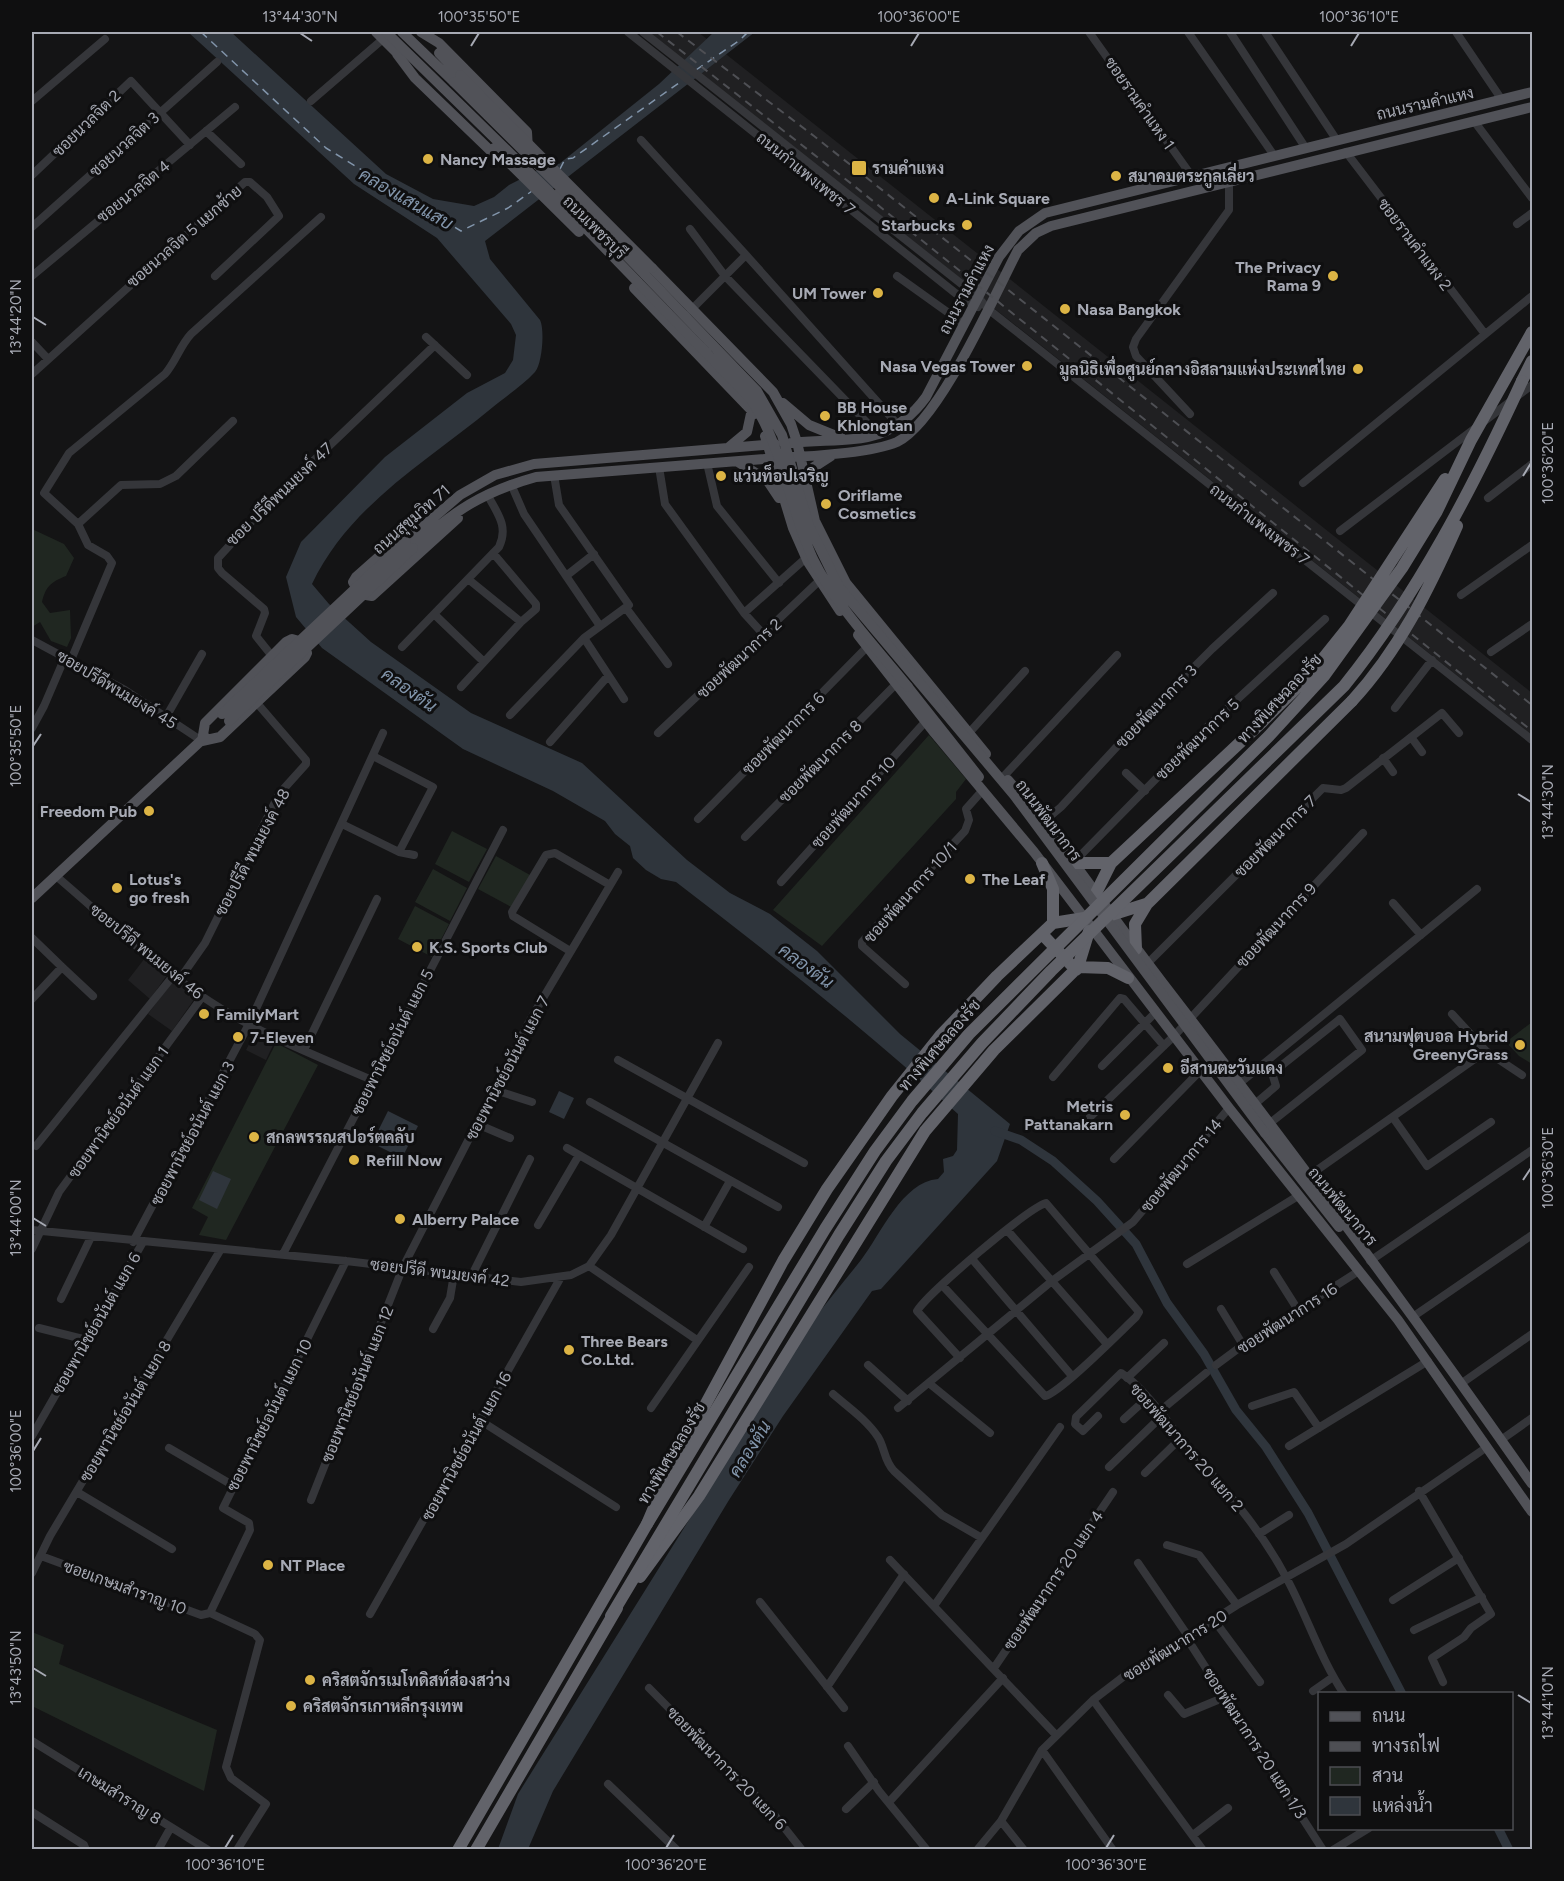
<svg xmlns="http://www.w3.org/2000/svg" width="1564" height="1881" viewBox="0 0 1564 1881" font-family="Figtree,Sarabun,sans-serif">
  <rect width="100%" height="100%" fill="#141415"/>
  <path fill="#202022" d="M646 32H698L1522 685 1532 693V735Z
    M145 958 167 975 150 999 128 980Z
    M173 980 195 998 172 1031 148 1014Z
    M256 1031 275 1041 266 1060 246 1050Z"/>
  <path fill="#202721" d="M32 529 64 544 74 558 66 576C51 582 46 586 42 602L50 613 70 610 71 638 67 647 51 641 40 622 32 627Z
    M929 735 966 779 956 792V799L822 946 773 910Z
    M452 831 487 849 469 882 435 864Z
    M496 856 530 875 513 908 478 889Z
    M433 869 467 888 450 921 415 902Z
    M415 906 449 924 432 957 398 939Z
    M1532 1022V1064L1519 1056 1506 1042Z
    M276 1043 318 1065 226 1240 199 1235 208 1217 192 1208Z
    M32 1632 64 1645 59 1664 217 1730 204 1791 32 1706V1679L36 1667 32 1665Z"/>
  <path fill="#2f353c" d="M188 32H231L386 174 433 199 474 206 494 197 509 185 554 162 559 164 659 84 714 32H755L485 241 490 259 540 320C545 330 542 364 535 372 523 385 506 396 493 407 427 462 350 504 312 584L329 604 371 642 471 713 582 763 687 860 730 893 770 914 817 951 900 1034 1010 1124 997 1161 881 1289 872 1291 783 1416 729 1500 553 1791 528 1849H498L518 1794 815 1318C830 1298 846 1279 861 1260 881 1234 902 1182 938 1179L944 1172 943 1159 953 1156 957 1150 958 1114C868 1032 773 956 676 882L661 879 646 870 633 858 630 846 615 834 605 821 553 791 463 749 322 648 296 617 286 577 301 542 385 457 467 393 505 373 513 360 516 335 511 324 437 238 354 184Z
    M559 1091 574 1098 564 1119 549 1112Z
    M388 1111 418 1126 402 1158 372 1143Z
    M213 1171 231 1179 217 1209 199 1200Z"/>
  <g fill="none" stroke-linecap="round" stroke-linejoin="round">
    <path stroke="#2f353c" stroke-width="9" d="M995 1131 1021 1140 1053 1161 1097 1201 1136 1244 1167 1303 1204 1354 1236 1410 1266 1447 1308 1513 1402 1694
      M1498 1828 1509 1850"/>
    <path stroke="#8295ab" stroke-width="1.5" stroke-dasharray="8 6" stroke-linecap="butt" d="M201 32 326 148 461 231 508 208 532 191
      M696 70 740 40 748 32
      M560 169 565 159 573 158 683 80"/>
    <path stroke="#35363a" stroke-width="8" d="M628 32 959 296 978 307
      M643 32 978 297 988 309 1532 740
      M1089 32 1191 175
      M1188 32 1273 154
      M1230 32 1305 147
      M1265 32 1336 139
      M1456 32 1502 100
      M32 101 105 39
      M311 101 383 39
      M1474 121 1532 198
      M206 131 241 164
      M641 140 746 255
      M1346 152 1485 334
      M32 175 131 81 190 145
      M1517 224 1532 213
      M32 227 217 62
      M690 229 725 276 879 435
      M32 276 235 107
      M897 276 964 324
      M691 310 746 255 899 426
      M426 337 467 375
      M32 342 48 359
      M32 374 245 182H250L267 197 279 216 215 276
      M1190 414 1136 356 1133 347 1136 339 1229 210V182
      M707 463 717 506 779 583
      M659 467 665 504 744 613 764 635
      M1303 483 1532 296
      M511 484 524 514 600 626
      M1488 498 1532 464
      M78 524 121 485 160 484 176 476 233 421
      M1340 531 1532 385
      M493 553 536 604V609L521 622
      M566 576 594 554
      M1461 595 1532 545
      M626 608 668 664
      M744 613 806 558
      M434 614 484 662
      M584 638 624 699
      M32 640 125 690 202 741
      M402 647 499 547C509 526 497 513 487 494
      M1491 652 1532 624
      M272 656 256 636 265 613 264 609 222 573 218 568V558L264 508 435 345
      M71 660 112 563 107 556 88 545 78 524 44 493 69 453 165 374C176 361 180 346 191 334L321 217
      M461 687 521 622 468 579
      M1395 708 1432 660
      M510 715 584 638 629 605 559 505 554 475
      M166 717 202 654
      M32 728 44 706 65 657
      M658 733 819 581
      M969 733 1025 671
      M1411 737 1422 752
      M550 742 608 676
      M373 756 433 787 399 852
      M1383 758 1393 772
      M1126 773 1145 791
      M1004 776 1117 655
      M698 819 867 647
      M1042 823 1061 807 1148 713 1212 649 1273 593
      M342 824 399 852 414 855
      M745 837 896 684
      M1073 863 1206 728 1325 619
      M56 876C103 916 149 960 200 995 252 1031 314 1055 372 1080
      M781 882 925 722
      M1393 903 1421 935
      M32 938 62 967 32 999
      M570 951 513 916 512 912 546 855 555 853 610 885
      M1148 963 1323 788 1341 790 1346 788 1442 713 1459 733
      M62 967 93 996
      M179 980 205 943 279 794 306 764V760L257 703
      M905 984 862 946V942L965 831 969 820 966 809 982 791
      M1452 1014 1486 1051 1522 1075
      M304 1050 377 899
      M618 1060 804 1163
      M1102 1066 1156 1012
      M1053 1077 1120 998 1124 999 1164 1046
      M1240 1083 1477 889
      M495 1090 532 1102
      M590 1102 778 1207
      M1256 1103 1276 1086 1272 1073 1340 1019 1362 1050 1270 1123
      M1090 1117 1174 1036 1363 833
      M1394 1119 1427 1166 1491 1122
      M477 1124 510 1138
      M36 1146 173 976
      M567 1148 743 1249
      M1114 1159 1200 1071
      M1310 1175 1486 1051
      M538 1225 579 1155
      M704 1227 730 1181
      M32 1230 346 1261 521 1282 571 1275 589 1266 611 1235 718 1043
      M1007 1230 1107 1344
      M133 1242 249 1024 383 733
      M32 1249 59 1192 202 997
      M283 1254 503 830
      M972 1259 1072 1376
      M1370 1261 1532 1150
      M1187 1264 1298 1196
      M589 1266 697 1340
      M1274 1272 1298 1310
      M471 1277 530 1159
      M942 1285 1045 1396C1060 1393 1121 1331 1136 1317L1139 1312 1046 1203C1027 1209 928 1293 917 1311L960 1358
      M61 1299 91 1237
      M1221 1309 1243 1345
      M1414 1316 1532 1235
      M39 1328 87 1340
      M433 1329 450 1298 454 1274
      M868 1365 908 1401
      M1216 1365 1243 1345 1359 1271
      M1127 1378 1164 1343
      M1462 1383 1532 1334
      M930 1384 990 1433
      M833 1394C848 1407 867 1420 878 1437 885 1448 884 1461 894 1471L942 1515 982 1538
      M1252 1406 1294 1392 1319 1428
      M651 1408 749 1267
      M898 1408 1052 1281 1133 1222 1229 1108
      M1160 1411 1206 1373
      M1098 1416 1083 1431 1075 1424 1076 1417 1121 1373C1142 1386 1164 1417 1180 1437 1218 1482 1259 1525 1287 1579 1307 1616 1320 1658 1344 1694
      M1124 1419 1146 1399
      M481 1421 616 1507
      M32 1436 143 1242
      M1501 1440 1532 1418
      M1289 1446 1428 1361
      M169 1448 234 1486
      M1109 1467 1163 1415
      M1145 1473 1181 1438
      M1419 1491 1491 1614 1471 1628 1464 1637 1432 1658 1443 1682
      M77 1492 172 1549
      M311 1500 403 1267 530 1020 618 872
      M1259 1534 1289 1515
      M1167 1545 1199 1555 1237 1605
      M41 1556 201 1615 210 1613
      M890 1560 1056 1735
      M1138 1563 1188 1636
      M32 1573 50 1536 221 1249
      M1393 1600 1459 1558
      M760 1602 844 1708
      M934 1606 1060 1427
      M370 1614 561 1277
      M1214 1620 1260 1682
      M1414 1630 1482 1597
      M1186 1637 1323 1850
      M994 1668 1113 1492
      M827 1687 904 1574
      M649 1688 772 1812 802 1850
      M1313 1691 1333 1677
      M1168 1695 1184 1714 1225 1697
      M1093 1700 1203 1850
      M32 1741 208 1850
      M848 1746 879 1791 927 1850
      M1042 1750 1113 1850
      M608 1784 677 1850
      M889 1802 1003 1678
      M846 1809 874 1782
      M32 1812 84 1845 86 1850
      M1001 1821 1024 1850
      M1193 1835 1228 1808
      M158 1850 171 1827
      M237 1850 266 1804 231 1778 226 1767 260 1640 255 1634 210 1613 250 1530 249 1523 223 1508 346 1261
      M977 1850 1001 1821 1042 1750 1093 1700 1123 1677 1237 1605 1346 1544 1487 1447
      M1333 1850 1369 1828"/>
    <path stroke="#515258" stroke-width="10" d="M376 32 401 57
      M402 32 454 82
      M421 32 439 43 527 132 528 150
      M439 53 460 75
      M397 54 415 78 499 159
      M559 193 597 232
      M652 268 773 392 791 424 797 442 815 521 846 583 986 754
      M634 288 755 414
      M783 403 809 425 841 438
      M765 436 793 528 808 562 840 611
      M791 443C848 437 888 449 926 397L999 257 1019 231 1045 213 1532 92
      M729 447 747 432 752 409
      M792 457C818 456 874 452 897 442 939 422 995 294 1018 250L1036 233 1051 226 1532 107
      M738 462 767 480 779 498
      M806 486 814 467 831 456
      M409 530 356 577 353 582 360 594 372 596 458 518
      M406 541 460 495 495 475 534 464 775 444
      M413 548C454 511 482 492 536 477L777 458
      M858 635 933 731 1034 852 1229 1108 1398 1320 1532 1512
      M292 639 299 641 307 653 305 657 220 737 202 741 205 723 286 642Z
      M908 687 979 777
      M1008 780C1063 843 1110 915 1162 982 1289 1147 1413 1314 1532 1484
      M32 898 205 737
      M1265 1133 1339 1227"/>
    <path stroke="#62636a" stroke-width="12" d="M1522 381 1532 361
      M1042 863 1053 889V923
      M1073 863H1111
      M1095 895 1111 863 1262 722
      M1111 915 1146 904
      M1042 934 1076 970
      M1136 949 1135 924 1147 904 1352 701
      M1078 967 1108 968 1128 978
      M640 1577 699 1496 925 1131 994 1050 1078 967 1089 931
      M458 1850 647 1524 670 1470 783 1261 827 1189 892 1096 940 1036 997 976 1053 923 1084 918
      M476 1850 617 1608"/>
    <path stroke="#4e4f54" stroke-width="2" stroke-dasharray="8 6" stroke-linecap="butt" d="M657 32 853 185 1532 731
      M677 32 814 136 1532 705"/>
    <path stroke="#515258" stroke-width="10" d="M386 32 568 210 750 398C783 446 789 506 813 559 836 606 875 646 908 687
      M460 75 652 268
      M454 82 575 202 757 391 782 435 809 526 839 587 1014 795 1265 1133
      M494 148 579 232
      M222 714 406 541
      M229 721 413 548"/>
    <path stroke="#62636a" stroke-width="12" d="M1352 701C1399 650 1429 589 1457 526
      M1262 722 1309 676 1349 626 1445 479
      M647 1524 825 1229 875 1151 912 1101 969 1034 1269 736 1324 676 1402 568 1437 511 1471 440 1532 332
      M611 1616 839 1235 886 1161 922 1113 982 1043 1051 971 1344 686C1418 594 1473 487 1522 381"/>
  </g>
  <path fill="none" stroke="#a7aab4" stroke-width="2" d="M300 33 312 41M471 46 479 33M911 46 919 33M1351 46 1359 33M33 317 46 325M1523 476 1531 463M33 746 41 734M1518 794 1531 802M1523 1180 1531 1168M33 1218 46 1226M33 1451 41 1438M33 1668 46 1676M1518 1695 1531 1703M225 1848 233 1835M666 1848 674 1835M1106 1848 1114 1835"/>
  <g fill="#dcb445" stroke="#0f0f10" stroke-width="2">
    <circle cx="428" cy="159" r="6"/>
    <rect x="851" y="160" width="16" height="16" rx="3"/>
    <circle cx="1116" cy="176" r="6"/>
    <circle cx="934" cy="198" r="6"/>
    <circle cx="967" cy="225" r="6"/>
    <circle cx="1333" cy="276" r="6"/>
    <circle cx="878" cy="293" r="6"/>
    <circle cx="1065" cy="309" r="6"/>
    <circle cx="1027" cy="366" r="6"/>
    <circle cx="1358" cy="369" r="6"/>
    <circle cx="825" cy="416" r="6"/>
    <circle cx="721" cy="476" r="6"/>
    <circle cx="826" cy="504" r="6"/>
    <circle cx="149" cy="811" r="6"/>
    <circle cx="970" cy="879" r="6"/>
    <circle cx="117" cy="888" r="6"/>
    <circle cx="417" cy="947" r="6"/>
    <circle cx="204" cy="1014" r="6"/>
    <circle cx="238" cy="1037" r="6"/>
    <circle cx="1520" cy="1045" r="6"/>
    <circle cx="1168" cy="1068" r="6"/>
    <circle cx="1125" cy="1115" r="6"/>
    <circle cx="254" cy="1137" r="6"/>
    <circle cx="354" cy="1160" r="6"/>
    <circle cx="400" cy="1219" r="6"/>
    <circle cx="569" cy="1350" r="6"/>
    <circle cx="268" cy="1565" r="6"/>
    <circle cx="310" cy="1680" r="6"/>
    <circle cx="291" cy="1706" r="6"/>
  </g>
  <g text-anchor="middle" stroke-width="6" stroke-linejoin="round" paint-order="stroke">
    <g font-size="16" fill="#a7aab4" stroke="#0f0f10">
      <text transform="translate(1140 103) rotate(55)" y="6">ซอยรามคำแหง 1</text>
      <text transform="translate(1425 103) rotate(-13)" y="6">ถนนรามคำแหง</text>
      <text transform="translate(86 123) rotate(-44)" y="6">ซอยนวลจิต 2</text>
      <text transform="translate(124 144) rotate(-42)" y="6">ซอยนวลจิต 3</text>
      <text transform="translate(806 173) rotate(39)" y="6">ถนนกำแพงเพชร 7</text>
      <text transform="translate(133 191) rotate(-39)" y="6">ซอยนวลจิต 4</text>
      <text transform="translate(595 227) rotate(45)" y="6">ถนนเพชรบุรี</text>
      <text transform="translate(184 236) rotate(-41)" y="6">ซอยนวลจิต 5 แยกซ้าย</text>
      <text transform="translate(1415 244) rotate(53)" y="6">ซอยรามคำแหง 2</text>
      <text transform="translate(966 289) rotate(-62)" y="6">ถนนรามคำแหง</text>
      <text transform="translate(279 494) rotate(-44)" y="6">ซอย ปรีดีพนมยงค์ 47</text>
      <text transform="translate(411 519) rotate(-41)" y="6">ถนนสุขุมวิท 71</text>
      <text transform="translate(1260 524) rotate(38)" y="6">ถนนกำแพงเพชร 7</text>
      <text transform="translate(739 658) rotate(-43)" y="6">ซอยพัฒนาการ 2</text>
      <text transform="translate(117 689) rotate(31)" y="6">ซอยปรีดีพนมยงค์ 45</text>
      <text transform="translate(1279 698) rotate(-47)" y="6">ทางพิเศษฉลองรัช</text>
      <text transform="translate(1156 706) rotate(-46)" y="6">ซอยพัฒนาการ 3</text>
      <text transform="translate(783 733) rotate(-45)" y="6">ซอยพัฒนาการ 6</text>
      <text transform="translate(1197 739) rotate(-44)" y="6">ซอยพัฒนาการ 5</text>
      <text transform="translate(820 761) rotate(-45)" y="6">ซอยพัฒนาการ 8</text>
      <text transform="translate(853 802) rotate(-48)" y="6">ซอยพัฒนาการ 10</text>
      <text transform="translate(1049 820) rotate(53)" y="6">ถนนพัฒนาการ</text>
      <text transform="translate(1275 836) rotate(-45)" y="6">ซอยพัฒนาการ 7</text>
      <text transform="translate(252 852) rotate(-62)" y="6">ซอยปรีดี พนมยงค์ 48</text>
      <text transform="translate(910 892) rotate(-48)" y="6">ซอยพัฒนาการ 10/1</text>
      <text transform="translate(1276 925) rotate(-47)" y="6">ซอยพัฒนาการ 9</text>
      <text transform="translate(147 951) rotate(39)" y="6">ซอยปรีดี พนมยงค์ 46</text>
      <text transform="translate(392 1042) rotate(-63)" y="6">ซอยพานิชย์อนันต์ แยก 5</text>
      <text transform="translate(939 1045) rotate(-49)" y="6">ทางพิเศษฉลองรัช</text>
      <text transform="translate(507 1068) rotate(-62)" y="6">ซอยพานิชย์อนันต์ แยก 7</text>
      <text transform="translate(118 1112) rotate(-54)" y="6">ซอยพานิชย์อนันต์ แยก 1</text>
      <text transform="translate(192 1133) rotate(-62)" y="6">ซอยพานิชย์อนันต์ แยก 3</text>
      <text transform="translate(1181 1165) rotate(-50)" y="6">ซอยพัฒนาการ 14</text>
      <text transform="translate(1343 1206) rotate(50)" y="6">ถนนพัฒนาการ</text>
      <text transform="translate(440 1272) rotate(7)" y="6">ซอยปรีดี พนมยงค์ 42</text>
      <text transform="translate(1287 1318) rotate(-33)" y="6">ซอยพัฒนาการ 16</text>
      <text transform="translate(96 1323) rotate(-60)" y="6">ซอยพานิชย์อนันต์ แยก 6</text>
      <text transform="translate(357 1384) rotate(-68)" y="6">ซอยพานิชย์อนันต์ แยก 12</text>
      <text transform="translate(125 1411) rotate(-59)" y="6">ซอยพานิชย์อนันต์ แยก 8</text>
      <text transform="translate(269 1415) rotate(-63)" y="6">ซอยพานิชย์อนันต์ แยก 10</text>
      <text transform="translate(466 1446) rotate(-61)" y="6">ซอยพานิชย์อนันต์ แยก 16</text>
      <text transform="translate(1187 1447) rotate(49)" y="6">ซอยพัฒนาการ 20 แยก 2</text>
      <text transform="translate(671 1453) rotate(-59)" y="6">ทางพิเศษฉลองรัช</text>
      <text transform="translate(1053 1580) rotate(-56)" y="6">ซอยพัฒนาการ 20 แยก 4</text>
      <text transform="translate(125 1587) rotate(20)" y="6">ซอยเกษมสำราญ 10</text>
      <text transform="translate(1175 1645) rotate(-32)" y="6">ซอยพัฒนาการ 20</text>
      <text transform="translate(1255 1743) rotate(57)" y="6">ซอยพัฒนาการ 20 แยก 1/3</text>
      <text transform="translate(727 1768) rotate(46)" y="6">ซอยพัฒนาการ 20 แยก 6</text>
      <text transform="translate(120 1795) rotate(32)" y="6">เกษมสำราญ 8</text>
    </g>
    <g font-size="16" font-weight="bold" fill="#a7aab4" stroke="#0f0f10" text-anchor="start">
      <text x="440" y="165">Nancy Massage</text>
      <text x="872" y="174">รามคำแหง</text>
      <text x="1128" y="182">สมาคมตระกูลเลี่ยว</text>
      <text x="946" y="204">A-Link Square</text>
      <text x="955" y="231" text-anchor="end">Starbucks</text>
      <text x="1321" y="273" text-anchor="end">The Privacy<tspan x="1321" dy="18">Rama 9</tspan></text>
      <text x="866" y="299" text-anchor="end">UM Tower</text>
      <text x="1077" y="315">Nasa Bangkok</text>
      <text x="1015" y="372" text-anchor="end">Nasa Vegas Tower</text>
      <text x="1346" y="375" text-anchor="end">มูลนิธิเพื่อศูนย์กลางอิสลามแห่งประเทศไทย</text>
      <text x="837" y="413">BB House<tspan x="837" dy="18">Khlongtan</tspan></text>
      <text x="733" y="482">แว่นท็อปเจริญ</text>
      <text x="838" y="501">Oriflame<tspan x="838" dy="18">Cosmetics</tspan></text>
      <text x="137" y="817" text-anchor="end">Freedom Pub</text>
      <text x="129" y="885">Lotus's<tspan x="129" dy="18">go fresh</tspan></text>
      <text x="982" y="885">The Leaf</text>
      <text x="429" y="953">K.S. Sports Club</text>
      <text x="216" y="1020">FamilyMart</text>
      <text x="1508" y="1042" text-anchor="end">สนามฟุตบอล Hybrid<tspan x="1508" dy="18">GreenyGrass</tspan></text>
      <text x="250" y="1043">7-Eleven</text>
      <text x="1180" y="1074">อีสานตะวันแดง</text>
      <text x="1113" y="1112" text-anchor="end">Metris<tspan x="1113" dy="18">Pattanakarn</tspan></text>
      <text x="266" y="1143">สกลพรรณสปอร์ตคลับ</text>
      <text x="366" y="1166">Refill Now</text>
      <text x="412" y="1225">Alberry Palace</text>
      <text x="581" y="1347">Three Bears<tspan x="581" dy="18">Co.Ltd.</tspan></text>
      <text x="280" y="1571">NT Place</text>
      <text x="322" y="1686">คริสตจักรเมโทดิสท์ส่องสว่าง</text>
      <text x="303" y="1712">คริสตจักรเกาหลีกรุงเทพ</text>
    </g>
    <g font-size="18" font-style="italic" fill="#8295ab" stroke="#0f0f10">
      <text transform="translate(406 199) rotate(30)" y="6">คลองแสนแสบ</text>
      <text transform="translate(409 690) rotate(35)" y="6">คลองตัน</text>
      <text transform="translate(806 966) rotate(36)" y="6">คลองตัน</text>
      <text transform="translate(750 1449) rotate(-58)" y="6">คลองตัน</text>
    </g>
  </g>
  <rect width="1564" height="1881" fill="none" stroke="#0f0f10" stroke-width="66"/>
  <rect x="1318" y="1692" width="195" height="138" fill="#0f0f10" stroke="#4c4d52" stroke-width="1.5"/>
  <rect x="1330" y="1712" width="30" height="9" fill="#515258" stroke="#4c4d52" stroke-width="1.5"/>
  <text x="1372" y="1722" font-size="18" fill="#a7aab4">ถนน</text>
  <rect x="1330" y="1742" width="30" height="9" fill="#4e4f54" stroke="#4c4d52" stroke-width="1.5"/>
  <text x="1372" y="1752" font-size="18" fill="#a7aab4">ทางรถไฟ</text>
  <rect x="1330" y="1767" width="30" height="18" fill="#202721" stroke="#4c4d52" stroke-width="1.5"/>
  <text x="1372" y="1782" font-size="18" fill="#a7aab4">สวน</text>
  <rect x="1330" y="1797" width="30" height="18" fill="#2f353c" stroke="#4c4d52" stroke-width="1.5"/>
  <text x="1372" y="1812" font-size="18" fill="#a7aab4">แหล่งน้ำ</text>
  <rect x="33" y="33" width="1498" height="1815" fill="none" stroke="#a7aab4" stroke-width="2"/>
  <g font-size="15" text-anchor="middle" fill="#a7aab4">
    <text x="300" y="22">13°44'30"N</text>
    <text x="479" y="22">100°35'50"E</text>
    <text x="919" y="22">100°36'00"E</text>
    <text x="1359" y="22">100°36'10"E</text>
    <text transform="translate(16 317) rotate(-90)" y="5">13°44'20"N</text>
    <text transform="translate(1548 463) rotate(-90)" y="5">100°36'20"E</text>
    <text transform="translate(16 746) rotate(-90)" y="5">100°35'50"E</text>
    <text transform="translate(1548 802) rotate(-90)" y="5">13°44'30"N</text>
    <text transform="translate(1548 1168) rotate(-90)" y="5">100°36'30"E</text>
    <text transform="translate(16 1218) rotate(-90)" y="5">13°44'00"N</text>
    <text transform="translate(16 1451) rotate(-90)" y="5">100°36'00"E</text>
    <text transform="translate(16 1668) rotate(-90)" y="5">13°43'50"N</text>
    <text transform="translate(1548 1703) rotate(-90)" y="5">13°44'10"N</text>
    <text x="225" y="1870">100°36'10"E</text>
    <text x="666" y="1870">100°36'20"E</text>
    <text x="1106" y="1870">100°36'30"E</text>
  </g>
</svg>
